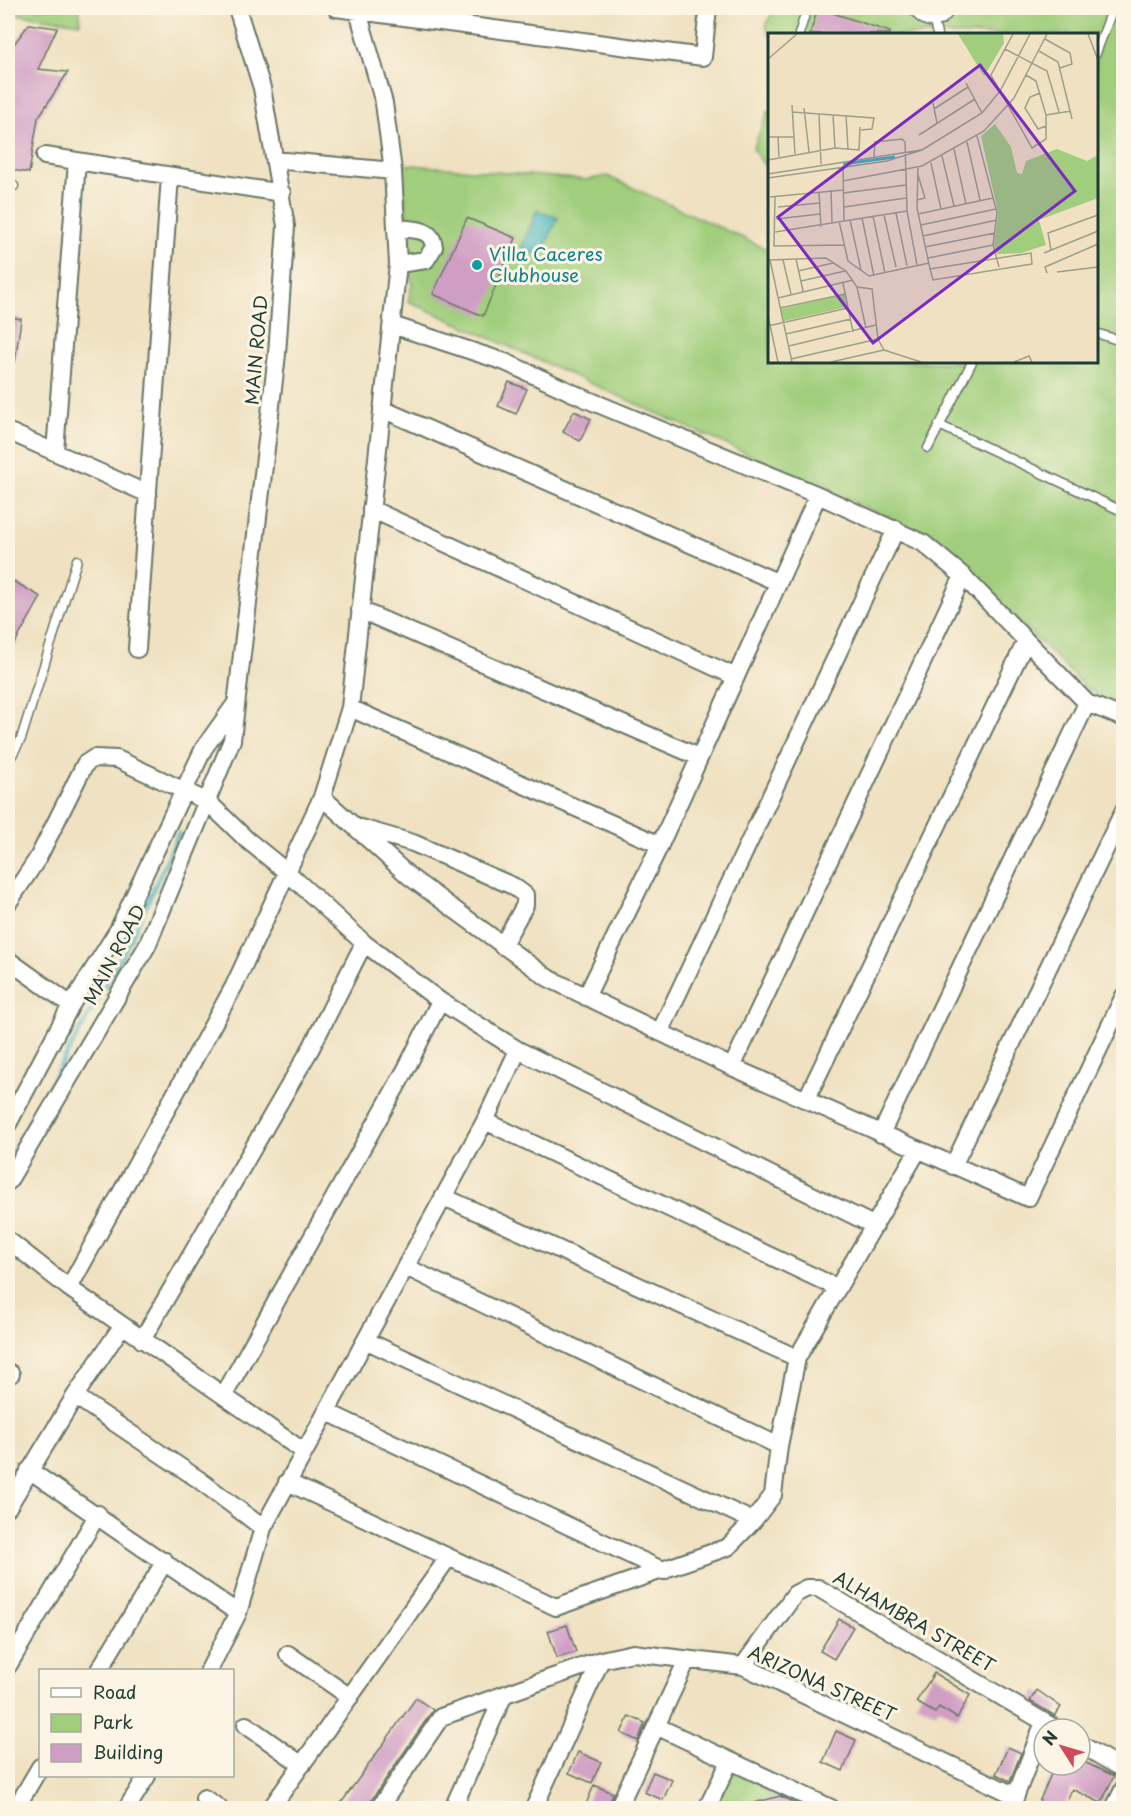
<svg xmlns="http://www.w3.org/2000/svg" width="1131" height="1816" viewBox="0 0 1131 1816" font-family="'Playpen Sans',sans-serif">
  <rect width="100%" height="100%" fill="#fcf5e5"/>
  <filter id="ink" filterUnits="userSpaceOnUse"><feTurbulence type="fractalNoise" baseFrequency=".0167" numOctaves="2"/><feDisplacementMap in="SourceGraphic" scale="12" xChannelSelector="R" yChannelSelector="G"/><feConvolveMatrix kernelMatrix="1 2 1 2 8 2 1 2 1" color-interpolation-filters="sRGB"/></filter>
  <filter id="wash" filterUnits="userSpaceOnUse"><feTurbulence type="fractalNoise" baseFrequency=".008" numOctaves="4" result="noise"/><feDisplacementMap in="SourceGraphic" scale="24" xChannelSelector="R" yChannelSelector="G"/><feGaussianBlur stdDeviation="1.35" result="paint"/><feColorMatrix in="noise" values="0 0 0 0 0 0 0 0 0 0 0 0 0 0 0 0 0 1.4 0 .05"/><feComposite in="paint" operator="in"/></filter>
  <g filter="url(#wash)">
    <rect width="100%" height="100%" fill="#efe1c1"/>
    <path fill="#a0ce7c" stroke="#608658" stroke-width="1.5" d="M8 8H80V23L8 13Z
      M774 8H1123V707L1101 698 1082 684 941 544 929 536 408 301 412 285 402 164 587 180 607 176 769 250 770 362H1096V34L769 36 766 26Z
      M769 109V172L753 149Z
      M731 1769 813 1808H713Z"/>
    <path fill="#41b0bb" stroke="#307678" stroke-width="1.5" d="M537 210 558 218 541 256 521 248Z"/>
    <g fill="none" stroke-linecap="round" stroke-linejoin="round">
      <path stroke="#41b0bb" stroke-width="4.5" d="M8 1160 130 941 179 833"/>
    </g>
    <g id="blocks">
      <path fill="#d09ec5" d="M818 8 890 32V34H810Z
        M29 24 57 28 38 69 68 72 38 118 29 173 8 169V52Z
        M467 218 516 238 483 316 433 294Z
        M8 317 21 319 15 362 8 361Z
        M509 382 527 389 516 414 498 406Z
        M574 411 591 419 580 441 563 432Z
        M8 578 41 597 8 655Z
        M839 1619 853 1627 834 1659 820 1651Z
        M567 1625 576 1652 557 1658 548 1631Z
        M934 1673 970 1695 957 1718 939 1707 935 1713 916 1702Z
        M1037 1690 1061 1707 1055 1716 1030 1701Z
        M416 1698 433 1710 370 1802 369 1809H337Z
        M629 1716 645 1723 638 1741 621 1733Z
        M836 1731 856 1740 843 1771 823 1762Z
        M1008 1747 1021 1753 1010 1781 996 1774Z
        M578 1752 601 1762 592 1783 569 1773Z
        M1080 1760 1114 1776 1101 1803 1072 1789 1063 1809H1036L1055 1765H1080Z
        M653 1772 672 1780 663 1800 644 1792Z
        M594 1785 613 1793 608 1809H584Z
        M780 1796 807 1809H751L750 1804Z"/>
    </g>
  </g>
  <g filter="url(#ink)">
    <use href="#blocks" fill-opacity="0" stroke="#687665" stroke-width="1.5"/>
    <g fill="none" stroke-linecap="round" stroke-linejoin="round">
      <g stroke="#687665" stroke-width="11">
        <path id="lane" d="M913 8C920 25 944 29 950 8
          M934 23 937 34
          M799 34 807 8
          M1096 53 1113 8
          M8 186H14
          M1096 333 1124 342
          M939 425 1124 512
          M928 448 972 362
          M8 762 21 739 77 560"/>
      </g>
      <g stroke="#687665" stroke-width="20">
        <path id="street" d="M336 8 703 57 708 8
          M45 156 282 193
          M275 160 393 171
          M397 228C413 230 432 227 434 247L426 260 398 264
          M392 325 505 362 586 399 818 495 923 543 963 576 1087 703 1124 718
          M382 409 777 582
          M12 433 148 494
          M55 452 77 161
          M371 509 736 677
          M360 610 699 757
          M137 649 170 176
          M350 708 660 845
          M322 797 410 877 548 978 732 1067 1028 1198 1124 996
          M361 828 413 843 513 886 525 895V905L502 946
          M8 903 38 858 85 764 94 758 117 759 208 802 246 839 288 873 364 943 440 1001 518 1050 875 1226
          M8 960 71 1005
          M586 997 660 845 818 495
          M660 1032 896 529
          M732 1067 963 576
          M806 1100 1026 641
          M485 1121 838 1288
          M8 1124 71 1005 118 930 204 748 236 703
          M881 1134 1087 703
          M953 1166 1124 810
          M8 1182 147 946 232 740 277 354 286 226 262 88 237 8
          M444 1197 797 1358
          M8 1240 69 1288 303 1451
          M406 1267 779 1446
          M69 1288 234 986 322 797 350 708 398 264 393 171 384 103 357 8
          M142 1340 311 1048 364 943
          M367 1341 753 1521
          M8 1372 11 1374
          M224 1395 405 1071 440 1001
          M75 1396 198 1479 263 1528
          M327 1412 664 1571
          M29 1470 238 1613
          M287 1482 556 1607 728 1547 753 1521 773 1495 779 1446 797 1358 918 1150
          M8 1507 75 1396 122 1326
          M288 1654 350 1697
          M8 1666 98 1514
          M743 1666 795 1594 807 1588H818L1056 1729
          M99 1670 165 1561
          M209 1670 238 1613 263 1528 485 1121 518 1050
          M246 1725 302 1765
          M656 1726 831 1808
          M1080 1744 1124 1770
          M204 1798 219 1808
          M16 1808 40 1767
          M127 1808 147 1776
          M271 1808 448 1558
          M379 1808 441 1717 601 1660 633 1653 743 1666 1016 1796
          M453 1808 503 1697
          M534 1808 601 1660
          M618 1808 687 1660
          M707 1808 730 1761
          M1011 1808 1044 1722
          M1114 1808 1124 1788"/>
      </g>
      <use href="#lane" stroke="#fff" stroke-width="8"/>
      <use href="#street" stroke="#fff" stroke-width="16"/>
    </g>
  </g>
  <circle fill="#0f9aa8" stroke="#fcf5e5" stroke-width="2" cx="477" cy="265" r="6"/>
  <g text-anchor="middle" stroke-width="6" stroke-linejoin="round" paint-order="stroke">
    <g font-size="18" fill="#0d838f" stroke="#fcf5e5" text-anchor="start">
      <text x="489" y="261">Villa Caceres<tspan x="489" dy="21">Clubhouse</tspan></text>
    </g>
    <g font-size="18" fill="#1f3d34" stroke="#fcf5e5">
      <text transform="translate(257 350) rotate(-85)" y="6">MAIN ROAD</text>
      <text transform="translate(115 955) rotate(-62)" y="6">MAIN ROAD</text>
      <text transform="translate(914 1622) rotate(30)" y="6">ALHAMBRA STREET</text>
      <text transform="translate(822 1684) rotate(24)" y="6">ARIZONA STREET</text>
    </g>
  </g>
  <g transform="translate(768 33)">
    <rect width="330" height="330" fill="#efe1c1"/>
    <path d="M190 1H235L236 10 216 43ZM227 91 243 114 249 140 254 141 258 128 289 116 319 128 330 122V165L271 187 278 212 253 220 229 221 226 212 230 180 213 103ZM77 261 79 274 16 288 13 276Z" fill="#a0ce7c"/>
    <path fill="none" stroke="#41b0bb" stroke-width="3" d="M75 131 127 124"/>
    <path fill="none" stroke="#9c9f89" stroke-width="1.5" d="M245 1 223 42 264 115 278 106V82L268 48 258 42M320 1 330 27M277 6 302 20 304 31 292 35M237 16 279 38 291 79M271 18 290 29 304 86M0 26 29 1M198 50 214 80M272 60 262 64 257 75 270 96 278 93M165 70 169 90M24 72 27 121M36 75 41 119M166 76 200 54M24 79 106 85 104 96 93 97M51 81 53 131M65 82 67 115M78 82 80 116M278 82 303 78M151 102 207 66M209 103 229 180 225 212 231 234M0 104H26M10 104 11 124M199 109 212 167M186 116 198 171M174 123 186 173M106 124 107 109 134 106 137 109 139 178 149 232M0 127 67 115 91 117 92 94M163 130 173 176M75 133 76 187M150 135 149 175 155 203 162 236 165 247 264 231 263 220 162 236M0 141 153 117M0 145 119 128 154 117 214 80 232 58 262 1M75 148 154 133 216 98 246 65 279 1M63 157 64 189M51 159 53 194M75 160 138 152M2 164 75 157M7 164 6 213 76 212M149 167 157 165 150 142M10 174 52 170M76 174 138 165M128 180 139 233M150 181 225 165M116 182 128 234M105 183 117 240M94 185 106 243M8 186 52 181M82 187 93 237M71 188 80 228 101 243 161 230M153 192 228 176M7 199 139 178M155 203 229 187M157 214 227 200M283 217 280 200 330 182M276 220 330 198M160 225 225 212M28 226 35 258M0 227 58 225 78 238 89 254 98 295M2 227 24 329M15 227 23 261M30 238 65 230M289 239 330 234M279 240 277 234 330 211M33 248 77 238M75 250 85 299M89 254 104 256 110 306 116 317M10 265 85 247M12 275 77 261M0 283 10 329M0 293 80 275M18 301 83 286M21 313 108 292M116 317 153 329M23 326 110 306M63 329 116 317M246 329 261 323 264 329"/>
    <path fill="#7b2cbf" fill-opacity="0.15" stroke="#7b2cbf" stroke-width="3" d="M212 32 307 158 105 310 10 184Z"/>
    <rect width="330" height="330" fill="none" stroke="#1f3d34" stroke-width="3"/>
  </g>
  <rect width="1131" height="1816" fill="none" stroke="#fcf5e5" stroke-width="30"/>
  <rect x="39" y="1669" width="195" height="108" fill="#fcf5e5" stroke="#a4ab9e" stroke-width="1.5"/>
  <rect x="51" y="1688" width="30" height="9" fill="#ffffff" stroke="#a4ab9e" stroke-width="1.5"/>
  <text x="93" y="1699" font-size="18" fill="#1f3d34">Road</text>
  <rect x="51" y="1714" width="30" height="18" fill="#a0ce7c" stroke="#a4ab9e" stroke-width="1.5"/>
  <text x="93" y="1729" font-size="18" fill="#1f3d34">Park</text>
  <rect x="51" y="1744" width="30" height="18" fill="#d09ec5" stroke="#a4ab9e" stroke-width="1.5"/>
  <text x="93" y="1759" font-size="18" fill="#1f3d34">Building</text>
  <g transform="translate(1062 1747) rotate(307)"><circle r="28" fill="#fcf5e5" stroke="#a4ab9e" stroke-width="1.5"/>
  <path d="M0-4.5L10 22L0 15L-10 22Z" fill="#d1495b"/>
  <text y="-9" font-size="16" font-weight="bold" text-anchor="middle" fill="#1f3d34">N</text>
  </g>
</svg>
